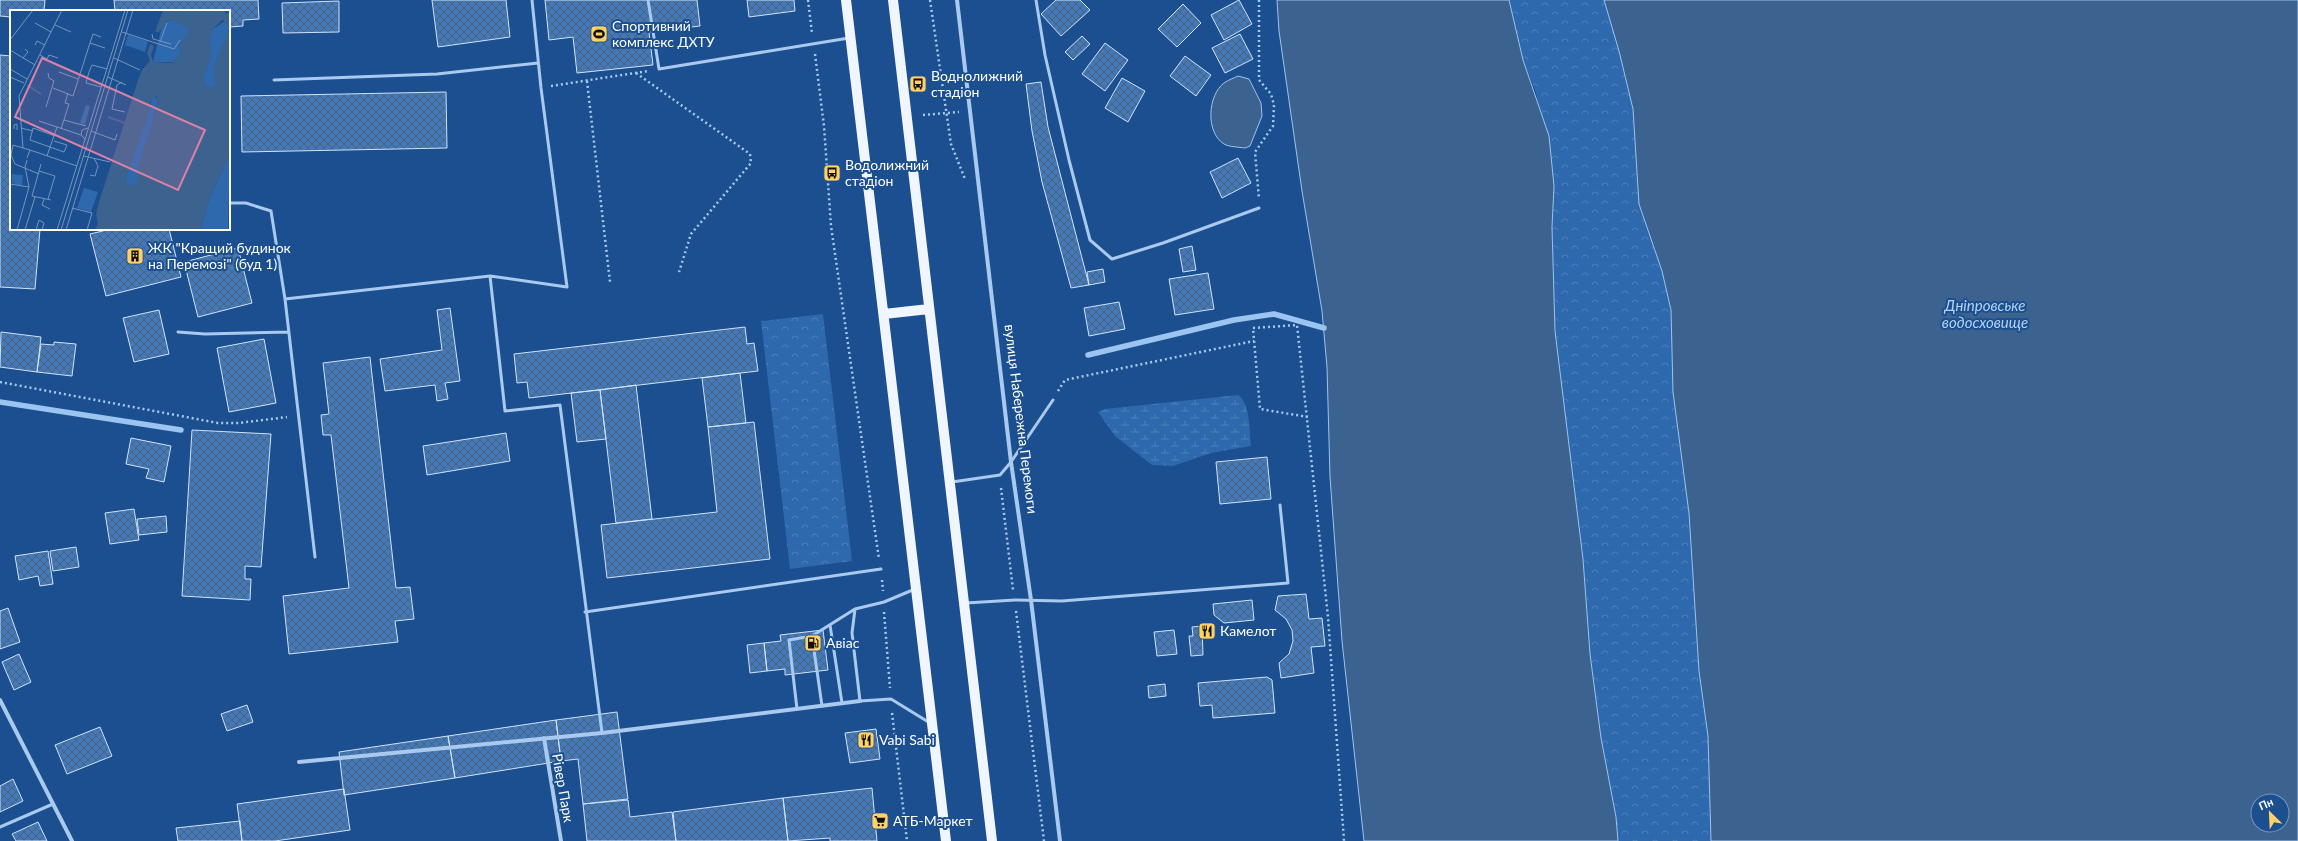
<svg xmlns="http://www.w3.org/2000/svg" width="2298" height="841" viewBox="0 0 2298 841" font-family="Lato,sans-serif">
  <defs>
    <pattern id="forest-crowns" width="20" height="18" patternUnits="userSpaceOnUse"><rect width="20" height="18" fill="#2e69ad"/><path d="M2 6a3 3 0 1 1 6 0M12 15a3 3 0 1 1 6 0" fill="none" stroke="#4d80b9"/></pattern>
    <pattern id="wetland-marsh" width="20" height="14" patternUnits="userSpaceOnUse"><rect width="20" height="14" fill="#2e69ad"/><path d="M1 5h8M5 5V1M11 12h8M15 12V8" fill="none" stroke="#4d80b9"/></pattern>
    <pattern id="building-cross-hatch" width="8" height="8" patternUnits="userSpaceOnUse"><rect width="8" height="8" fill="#4478b7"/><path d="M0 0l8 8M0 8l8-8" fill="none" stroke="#486282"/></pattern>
  </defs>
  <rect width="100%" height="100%" fill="#1b4f8f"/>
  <path fill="url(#forest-crowns)" d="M1509 0H1604L1619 51 1633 109 1639 204 1662 271 1671 310 1673 351 1689 513 1699 671 1708 736 1711 841H1618L1616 817 1601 738 1590 654 1583 559 1555 331 1552 227 1554 186 1536 93 1523 60Z
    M823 314 852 561 790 569 761 321Z"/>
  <path fill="url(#wetland-marsh)" d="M1238 395C1251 404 1249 431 1251 446L1211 453 1173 466 1152 465 1115 436 1098 412 1105 409Z"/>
  <path fill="#3c6290" stroke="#9cc4f0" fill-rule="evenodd" d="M1277 0H1509L1523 60 1549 136 1554 186 1552 227 1555 331 1583 559 1590 654 1601 738 1616 817 1618 841H1364L1342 641 1330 477 1327 367 1322 311 1302 191 1279 31Z
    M1604 0H2298V841H1711L1708 736 1699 671 1689 513 1673 392 1671 310 1662 271 1639 204 1633 109 1619 51ZM2258 801H2282V825H2258Z
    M1238 76 1249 79 1261 103 1262 116 1250 146 1245 148C1239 147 1229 147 1224 144 1205 132 1208 95 1224 83 1228 80 1234 78 1238 76Z"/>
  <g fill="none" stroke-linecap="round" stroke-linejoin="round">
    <path stroke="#9cc4f0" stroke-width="5.5" d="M1088 355 1234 320 1274 314 1324 328
      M0 402 181 430"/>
  </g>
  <path fill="url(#building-cross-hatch)" stroke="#cfe3fa" d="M0 0H45L44 11H11V17L0 16Z
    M114 0H258L259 19 243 20V26L229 27V11H115Z
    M432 0H506L510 37 438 47Z
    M545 0H697L700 26 649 32 653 65 577 73 573 37 549 40Z
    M747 0H794L795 11 749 17Z
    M1056 0H1080L1090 10 1061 36 1041 14Z
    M1239 0 1252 24 1224 40 1211 15Z
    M339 1V32L283 33 282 3Z
    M1183 4 1201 23 1177 47 1158 29Z
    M1240 34 1253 59 1225 73 1212 48Z
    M1082 36 1090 44 1073 60 1065 52Z
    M1105 43 1128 60 1105 91 1082 74Z
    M0 55 11 56V229H40L35 289 0 287Z
    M1185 56 1211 75 1196 96 1170 76Z
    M1122 78 1145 91 1128 122 1105 108Z
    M1041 82 1048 127 1089 285 1071 288 1042 182 1032 131 1026 84Z
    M446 92 447 148 242 152 241 96Z
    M1238 158 1251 183 1222 198 1210 172Z
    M111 229H169L181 277 106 296 90 234Z
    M1192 246 1196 270 1183 272 1179 249Z
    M238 248 252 303 198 317 184 262Z
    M1103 269 1105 282 1089 285 1087 272Z
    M1208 273 1214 309 1175 315 1169 279Z
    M1119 302 1125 329 1089 336 1084 308Z
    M450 308 460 381 445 383 448 399 437 401 435 385 385 391 380 359 442 350 437 310Z
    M159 310 169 354 134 362 123 318Z
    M745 327 747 344 754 343 758 371 529 398 527 382 517 383 514 354Z
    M1 332 41 337 37 372 0 367Z
    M264 339 276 403 229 412 217 348Z
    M54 342 76 344 72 376 37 372 41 344 54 345Z
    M370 357 396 588 410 587 414 619 395 621 398 642 289 654 283 596 349 588 331 435H323L321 415 329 414 323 363Z
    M740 373 746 423 708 427 702 378Z
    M636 385 652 519 616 523 600 390Z
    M600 390 606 439 577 442 571 393Z
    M754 422 770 559 607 578 601 525 717 512 708 427Z
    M192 430 271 434 261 567 245 566V579H251L250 600 182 596Z
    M506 433 510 461 427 475 423 446Z
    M131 438 171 446 164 482 146 478 149 469 126 464Z
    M1267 457 1271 499 1220 504 1216 462Z
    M134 509 139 540 110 544 105 513Z
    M166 516 167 532 139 535 137 519Z
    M76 547 79 567 53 571 50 551Z
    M48 551 53 584 40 586 38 576 19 580 15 556Z
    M1306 594 1309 619 1322 618 1325 646 1311 647 1314 673 1281 678 1279 663 1289 654 1293 641 1292 630 1286 619 1275 610 1278 596Z
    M1252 600 1254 620 1224 623 1214 615 1213 604Z
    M8 608 20 642 0 649V611Z
    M1202 626 1203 655 1191 656 1189 636H1193L1192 627Z
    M823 630 828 670 785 675V669L767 671 764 643 781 641 780 635Z
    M1174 630 1177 654 1157 656 1154 632Z
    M764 643 767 671 750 673 747 645Z
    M19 654 31 682 14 690 2 662Z
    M1267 677 1272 680 1275 713 1213 718 1212 705 1200 706 1198 683Z
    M1165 684 1166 696 1149 698 1148 686Z
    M247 705 253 722 227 731 221 714Z
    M617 712 628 799 583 804 578 759 561 761 556 720Z
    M556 720 561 761 455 778 448 736Z
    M100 727 112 756 67 774 55 745Z
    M876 729 880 759 850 763 845 733Z
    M448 736 455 778 344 795 339 752Z
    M13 779 23 801 0 812V786Z
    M872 788 877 841H830V838L788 841 783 798Z
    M344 789 350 830 275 841H242L237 804Z
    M783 798 788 841H676L673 812Z
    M628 800 630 817 672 812 676 841H587L583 804Z
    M240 821 242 841H178L176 828Z
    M38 822 47 841H16L12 834Z"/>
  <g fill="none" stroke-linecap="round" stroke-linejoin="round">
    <path stroke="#a9c9ee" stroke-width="2.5" stroke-dasharray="2 3" stroke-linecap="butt" d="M808 0 812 33
      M930 0 951 144 965 179
      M1259 0V80L1271 94 1274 105 1273 126 1255 152 1259 199
      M815 54 824 126 831 226 879 559
      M636 73 750 154 751 163 691 234 679 272
      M587 81 610 282
      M551 86 648 71
      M923 115 959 112
      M0 382 218 423H239L287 417
      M1058 391 1065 380 1254 341
      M1308 417 1260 409 1253 328 1297 325 1328 617 1344 841
      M1001 488 1013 590
      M882 580 883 591
      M1016 611 1044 841
      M884 612 890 688
      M892 713 907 841"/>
    <path stroke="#a9c9ee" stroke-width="3" d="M648 0 659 69 849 38
      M1036 0 1045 55 1069 160 1090 240 1112 259 1163 243 1259 208
      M274 80 437 74 538 63
      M229 203H246L271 211 285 299 315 557
      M490 276 505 411 560 405 602 733
      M285 299 490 276 567 287 541 88 532 0
      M178 332 205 334 289 332
      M952 482 1000 475 1011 462 1053 400
      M915 589 884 602 855 609 852 633 860 701 891 699 930 723
      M966 603 1015 600 1062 601 1288 583 1280 505
      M585 612 881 569
      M830 625 842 703
      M812 636 822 706
      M797 709 789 640 812 636 855 609
      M0 827 53 804"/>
    <path stroke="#a9c9ee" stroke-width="4" d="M957 0 1011 462 1031 600 1060 841
      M0 700 72 841
      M544 738 561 841
      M299 762 602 733 860 701"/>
    <path stroke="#f0f6ff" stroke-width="10" d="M846 0 946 841
      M893 0 992 841
      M884 314 929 309"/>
  </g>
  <defs>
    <g id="stadium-square" transform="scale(0.9)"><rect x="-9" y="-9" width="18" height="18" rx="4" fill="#ffd166" stroke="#1b4f8f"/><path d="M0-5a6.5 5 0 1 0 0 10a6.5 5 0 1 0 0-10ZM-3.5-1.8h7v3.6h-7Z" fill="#111"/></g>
    <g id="bus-square" transform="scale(0.9)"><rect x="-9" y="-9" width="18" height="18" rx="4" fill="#ffd166" stroke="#1b4f8f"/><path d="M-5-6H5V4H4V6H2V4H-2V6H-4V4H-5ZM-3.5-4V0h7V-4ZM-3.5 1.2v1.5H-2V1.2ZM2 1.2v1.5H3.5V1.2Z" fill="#111"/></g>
    <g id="building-square" transform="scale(0.9)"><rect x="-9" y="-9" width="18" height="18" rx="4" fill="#ffd166" stroke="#1b4f8f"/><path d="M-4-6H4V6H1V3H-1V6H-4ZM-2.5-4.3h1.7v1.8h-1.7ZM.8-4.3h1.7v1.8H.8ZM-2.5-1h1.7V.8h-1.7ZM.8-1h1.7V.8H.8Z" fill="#111"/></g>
    <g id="restaurant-square" transform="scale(0.9)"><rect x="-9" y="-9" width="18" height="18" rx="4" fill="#ffd166" stroke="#1b4f8f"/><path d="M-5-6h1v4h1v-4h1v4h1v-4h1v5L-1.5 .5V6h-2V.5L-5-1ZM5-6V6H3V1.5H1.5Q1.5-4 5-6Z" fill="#111"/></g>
    <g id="fuel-square" transform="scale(0.9)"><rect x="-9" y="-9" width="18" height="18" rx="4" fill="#ffd166" stroke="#1b4f8f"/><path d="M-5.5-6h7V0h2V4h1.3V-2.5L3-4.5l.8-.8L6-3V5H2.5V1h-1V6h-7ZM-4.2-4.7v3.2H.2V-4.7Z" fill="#111"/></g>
    <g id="supermarket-square" transform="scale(0.9)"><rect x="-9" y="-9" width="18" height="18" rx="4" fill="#ffd166" stroke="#1b4f8f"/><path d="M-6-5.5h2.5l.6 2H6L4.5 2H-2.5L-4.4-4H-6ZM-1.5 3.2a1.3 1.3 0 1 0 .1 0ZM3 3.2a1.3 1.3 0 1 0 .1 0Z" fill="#111"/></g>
  </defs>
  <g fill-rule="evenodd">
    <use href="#stadium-square" x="599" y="34"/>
    <use href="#bus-square" x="918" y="84"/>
    <use href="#bus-square" x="832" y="173"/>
    <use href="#building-square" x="135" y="256"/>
    <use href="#restaurant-square" x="1207" y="631"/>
    <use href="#fuel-square" x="813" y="643"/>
    <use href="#restaurant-square" x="866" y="740"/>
    <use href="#supermarket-square" x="880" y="821"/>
  </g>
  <g text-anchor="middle" stroke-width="4" stroke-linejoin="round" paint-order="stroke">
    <g font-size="14" fill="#fff" stroke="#1b4f8f" text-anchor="start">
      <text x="612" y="31">Спортивний<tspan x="612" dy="16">комплекс ДХТУ</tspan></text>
      <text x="931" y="81">Воднолижний<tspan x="931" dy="16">стадіон</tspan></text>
      <text x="845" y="170">Водолижний<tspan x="845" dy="16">стадіон</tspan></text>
      <text x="148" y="253">ЖК "Кращий будинок<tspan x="148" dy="16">на Перемозі" (буд 1)</tspan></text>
      <text x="1220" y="636">Камелот</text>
      <text x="826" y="648">Авіас</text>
      <text x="879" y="745">Vabi Sabi</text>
      <text x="893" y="826">АТБ-Маркет</text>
    </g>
    <g font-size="14" fill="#fff" stroke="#1b4f8f">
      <text transform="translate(1021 419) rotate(83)" y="5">вулиця Набережна Перемоги</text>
      <text transform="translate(563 788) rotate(80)" y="5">Рівер Парк</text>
    </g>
    <g font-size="15" font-style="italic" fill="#b5d3f5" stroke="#1b4f8f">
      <text x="1985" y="311">Дніпровське<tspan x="1985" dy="17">водосховище</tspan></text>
    </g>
  </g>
  <g transform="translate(10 10)">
    <rect width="220" height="220" fill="#1b4f8f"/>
    <path d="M74 178 88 182 81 202 67 198Z" fill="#2e69ad"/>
    <path d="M216 10 219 18 217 27 205 54V76L200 79 195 75 193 70 201 46 199 33 202 20ZM143 86 148 89 141 123 127 162V173L122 176 117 175 115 170ZM76 95 80 96 75 115 70 113ZM220 144 218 220H190L199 189Z" fill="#2e69ad"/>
    <path d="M164 10 177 17 180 22 169 35 171 44 163 52H143L152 16 156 11ZM118 25 138 31 135 42 115 35ZM2 164 13 165 12 176 2 173Z" fill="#2e69ad"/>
    <path d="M153 0H214L216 4 220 2V144L199 189 190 220H85L88 214 86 204 89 192 128 70 132 60 140 51 137 43 140 34 144 36 141 45 143 52 162 53 171 44 169 35 179 23 177 17 161 10 156 11 149 22H145ZM212 10 217 12 219 20 204 56 205 76 200 79 193 71 202 44 199 33 203 19ZM146 86 148 89 144 107 127 162V173L120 176 115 170 138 106 140 92Z" fill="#3c6290" fill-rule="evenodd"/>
    <path fill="none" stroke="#3c6290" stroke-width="2" d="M17 75 31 84M98 107 115 113"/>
    <path fill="none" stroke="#7695bc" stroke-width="1" d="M25 13 41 22M45 15 61 22M112 22 164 39 170 30M142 24 143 29 161 34M0 30 23 0M150 32 157 13M80 33 83 24 91 27M25 35 27 31 35 35M0 40 25 55M30 45 37 49 39 45 48 48M13 48 18 42 15 39M104 48 130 60M0 59 17 69M49 62 68 69M0 67 14 73M98 67 116 75M112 72 107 75 102 99 115 102M91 77 76 73 79 62 82 55 97 59M43 78 63 86 80 33 95 38M36 97 44 71 39 68 38 63M54 110 76 116M29 111 71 125M11 118 23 121M4 119V115L7 114V120M51 119 59 94 55 93 58 83M81 121 105 130 107 124M75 129 71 125 72 120 78 118M44 131 57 135 54 142 20 130 23 118 45 126M13 138 9 86 52 0M20 140 67 156M37 146 47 117M74 146 100 152M17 148 20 140 3 135 1 145 5 154 29 164M31 154 22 186 41 190M29 161 45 166 38 189M80 165 85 166 88 156 84 148M0 174 19 177M34 189 32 195 40 199M62 198 82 203 77 220M7 220 19 177 15 157 17 150M15 220 25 187M26 220 29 210 34 213 32 220M47 220 115 0M51 220 118 0M56 220 123 0"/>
    <path fill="#dd80a5" fill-opacity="0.15" stroke="#dd80a5" stroke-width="2" d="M32 48 195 120 168 180 5 107Z"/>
    <rect width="220" height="220" fill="none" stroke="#fff" stroke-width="2"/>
  </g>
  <g transform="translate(2270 813) rotate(336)"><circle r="19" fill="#1b4f8f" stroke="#7695bc"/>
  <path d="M0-3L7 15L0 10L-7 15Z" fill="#ffd166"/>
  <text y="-6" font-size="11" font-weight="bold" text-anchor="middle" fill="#ffffff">Пн</text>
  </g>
</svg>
